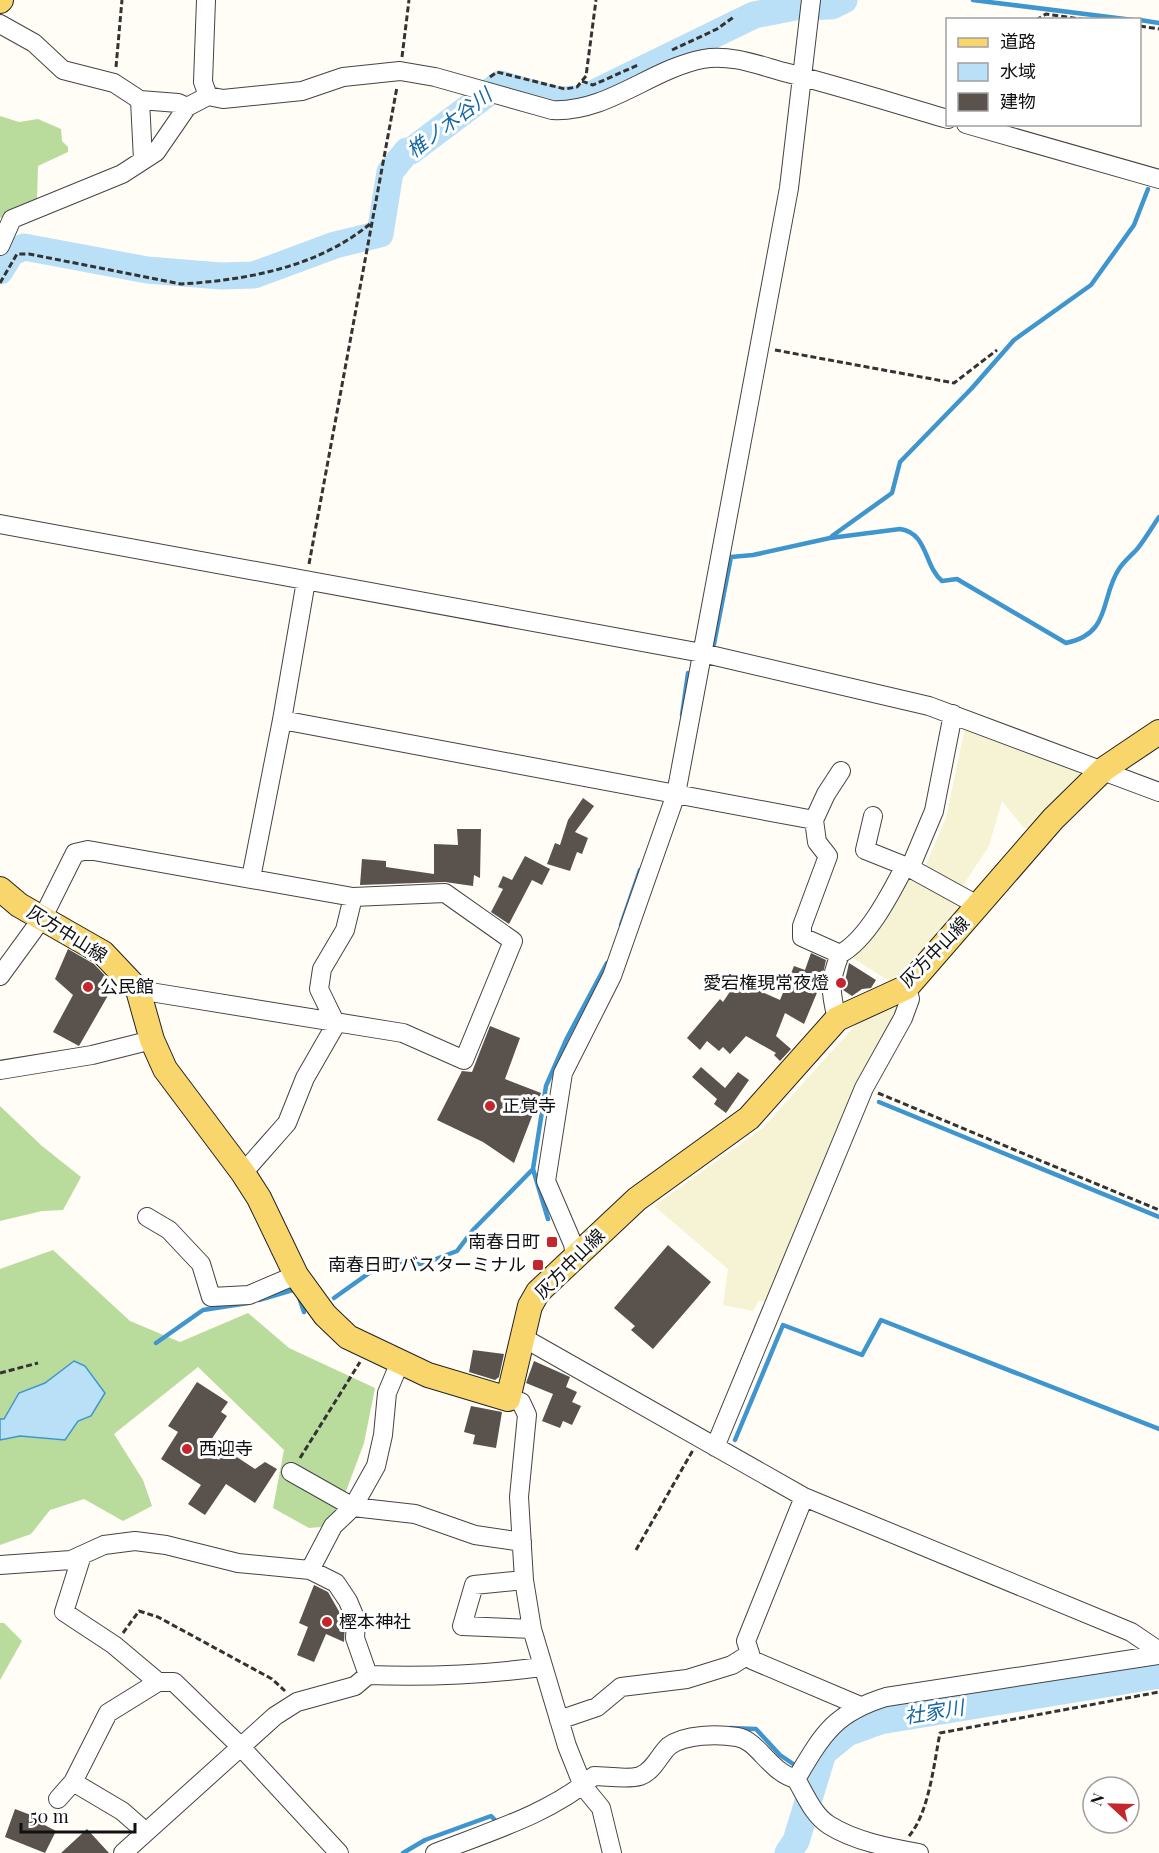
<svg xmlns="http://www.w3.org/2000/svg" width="1159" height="1853" viewBox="0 0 1159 1853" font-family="'Playfair Display','Noto Sans JP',serif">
  <rect width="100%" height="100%" fill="#fffdf5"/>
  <path fill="#f6f3d4" d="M966 723 1082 770V775L1034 828H1024L1002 801 989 846 954 899 964 908 892 983 853 958 880 927 909 879 918 883 946 818Z
    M897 1006 898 1011 768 1303 759 1300 753 1311 723 1305 728 1269 654 1206 763 1128 859 1021Z"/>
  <path fill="#b9dc9c" d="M0 116 19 122 38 119 61 129 62 141 68 147V152L38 166 37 200 0 218Z
    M0 1106 42 1146 81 1177 63 1210 42 1211 0 1221Z
    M53 1250 130 1321 180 1342 248 1313 289 1348 375 1388 364 1443 333 1526 309 1528 273 1508 284 1450 198 1367 114 1434 143 1480 152 1506 123 1521 84 1499 50 1510 31 1534 0 1545V1440L20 1436 65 1440 74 1362 45 1383 19 1393 4 1419H0V1269Z
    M0 1623H4L22 1641 0 1680Z"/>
  <path fill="#b9e0f7" stroke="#3f96cf" stroke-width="1.5" d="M74 1361 85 1366 105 1393 91 1416 78 1421 65 1440 20 1436 0 1440V1419H4L19 1393 45 1383Z"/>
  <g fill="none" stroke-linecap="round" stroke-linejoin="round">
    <path stroke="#3f96cf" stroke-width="4.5" d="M973 0 1133 20
      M1140 20 1159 23
      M832 536 892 493 900 462 972 388 1014 340 1091 285 1134 225 1148 189
      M714 644 731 557 753 555 830 538 900 529C928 533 924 566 942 581L957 579 1066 643C1112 634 1100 597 1119 569 1124 561 1132 555 1138 548 1146 538 1152 527 1159 517
      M682 715 688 673
      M621 925 640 870
      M879 1102 1159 1217
      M548 1219 533 1169 546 1086 567 1038 607 963
      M299 1297 304 1312
      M334 1298 386 1261 423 1264 457 1251 473 1230 533 1169
      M259 1300 296 1289
      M156 1343 203 1310 248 1303
      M735 1440 783 1325 862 1355 881 1320 1159 1429
      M730 1728 756 1729 780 1755 799 1768
      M806 1773 814 1778
      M403 1853 425 1840 491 1816 498 1823"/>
    <path stroke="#b9e0f7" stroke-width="27" d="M0 271 11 253 24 247 147 270 221 276 254 275 335 245 380 234 390 172 407 151H411L500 84 557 100 582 99 754 15 795 7 832 6 844 0
      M788 1853 796 1841 823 1753 847 1733 880 1721 1159 1675"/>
  </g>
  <path fill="#5a524d" d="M583 798 594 806 575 832 588 838 582 854 577 852 570 871 547 864 555 843 560 845 568 820Z
    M457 829H481L480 878 474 875 473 886 445 882 360 885 362 859 386 861V867L434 874V844L458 845Z
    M525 856 550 869 542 885 532 880 509 924 491 912 503 889 498 887 503 876 512 880Z
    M68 949 94 964 114 985 79 1046 53 1032 73 995 55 979Z
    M811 953 826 960 821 983 804 1024 785 1013 776 1036 791 1049 780 1061 774 1055 776 1053 746 1036 730 1054 723 1047 719 1051 707 1041 700 1050 687 1038 720 999 723 1002 737 981 780 1000 794 966 805 970Z
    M849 963 876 980 871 988 862 989 852 996 843 990Z
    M490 1026 520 1038 505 1079 541 1093 514 1163 483 1142 437 1120 462 1071 472 1072Z
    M701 1067 725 1088 738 1072 749 1080 726 1113 714 1104 717 1099 692 1077Z
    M668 1245 711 1282 653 1349 631 1330 635 1326 614 1308Z
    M473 1350 504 1354 499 1377 495 1380 469 1372Z
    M534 1361 570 1377 566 1387 577 1392 572 1402 581 1406 572 1425 563 1421 560 1428 542 1421 553 1394 526 1383Z
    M197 1382 228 1402 221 1412 227 1416 211 1440 255 1469 265 1462 277 1469 255 1503 226 1484 205 1515 188 1504 201 1485 161 1459 178 1432 168 1426Z
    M471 1406 502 1412 496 1448 473 1444 475 1435 464 1432Z
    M314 1585 328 1592 345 1622 344 1642 326 1634 314 1662 297 1655 308 1627 299 1623Z
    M15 1809 36 1817 35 1820 56 1831 45 1853 5 1837Z
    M87 1829 109 1853H61Z"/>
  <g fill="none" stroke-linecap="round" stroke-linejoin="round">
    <g stroke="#444" stroke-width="20">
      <path id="minor" d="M206 0 203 82 208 96 223 99 302 91 343 77 400 71 435 77 552 110C607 113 651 69 703 59 731 54 758 65 784 72 839 86 893 103 948 119
        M0 24 34 43 63 70 114 83 140 100 143 160
        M140 100 178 103 187 107
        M966 124 1159 179
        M0 246 12 219 122 174 156 152 187 107 208 96
        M0 524 702 653 929 706 1159 792
        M953 714 934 811 910 868 979 906
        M282 720 814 820 817 842 828 856 802 926V937L840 954C829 982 830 991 837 1019
        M873 816 865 850 910 868
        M814 820 826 794 841 771
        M251 878 282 720 306 581
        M840 954C867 940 891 893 905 866
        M0 976 43 917 75 853 88 850 353 897 445 893 513 941 464 1060 403 1033 138 990
        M336 1024 319 989 322 969 345 930 353 897
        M0 1070 92 1055 152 1040
        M243 1173 287 1123 305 1078 336 1024
        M147 1217 169 1230 201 1264 211 1297 249 1295 296 1275
        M575 1256 573 1244 546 1181 563 1073 612 976 676 794 789 188 811 0
        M522 1337 804 1497 1131 1632 1159 1651
        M508 1399 521 1402 527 1415 519 1497 524 1580 532 1629 567 1746 583 1786 601 1808 612 1853
        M715 1447 864 1088 903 1018 910 999 907 987
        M291 1472 353 1507 415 1514 475 1535 522 1542
        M804 1497 746 1641 752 1660 858 1705
        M82 1555 64 1612 114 1645 158 1682
        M0 1565 71 1560 104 1545 135 1541 166 1545 238 1563 310 1570 336 1583 348 1601 356 1620 355 1638 368 1675
        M310 1570 333 1526 353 1507 376 1466 383 1435 387 1393 400 1362
        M524 1580 474 1585 462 1626 532 1629
        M559 1720 597 1707 621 1687 687 1679 732 1665 748 1655
        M796 1779C823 1734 834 1713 886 1697L1159 1655
        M73 1782 122 1811 146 1832
        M58 1799 73 1782 108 1713 158 1682H174L240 1746 339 1853
        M123 1853 275 1716 297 1702 355 1686 368 1675C426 1677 483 1675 541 1667
        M435 1853C488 1832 550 1814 594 1776 607 1776 627 1780 640 1776 654 1771 659 1755 669 1746 685 1734 718 1734 737 1737 758 1740 769 1772 796 1779 805 1794 813 1815 829 1825 854 1841 890 1848 919 1853"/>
    </g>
    <g stroke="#222" stroke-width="26">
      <path id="major" d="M0 1 1 0
        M0 889 19 905 103 953 138 990 152 1040 165 1069 243 1173 259 1198 296 1275 325 1315 348 1337 428 1375 508 1399 530 1306 538 1292 637 1199 749 1118 837 1019 907 987 1053 819 1104 769 1159 732"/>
    </g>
    <path stroke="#333" stroke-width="3" stroke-dasharray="6 3" stroke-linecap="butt" d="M1036 20 1046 14 1087 20
      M1140 26 1159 29
      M672 50 717 29 735 16
      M402 57 409 0
      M116 67 122 0
      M490 77 497 72 565 89 577 87 586 76 596 0
      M582 81 593 85 638 65
      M0 283 17 254H29L181 284C247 280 319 267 371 223
      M775 350 954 383 997 350
      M309 564 397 87
      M878 1093 1159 1210
      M0 1373 38 1363
      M300 1458 360 1362
      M636 1550 693 1450
      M123 1633 139 1611 158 1617 272 1679 285 1691
      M909 1836C929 1813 934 1763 940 1733L1159 1692"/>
    <use href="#minor" stroke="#fff" stroke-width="18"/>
    <use href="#major" stroke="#f9d66b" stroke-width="24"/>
  </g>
  <g fill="#c4262e" stroke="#fff" stroke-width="2">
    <circle cx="841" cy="983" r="6"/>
    <circle cx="88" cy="987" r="6"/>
    <circle cx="490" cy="1106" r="6"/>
    <rect x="546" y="1236" width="12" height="12" rx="3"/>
    <rect x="532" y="1259" width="12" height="12" rx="3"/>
    <circle cx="187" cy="1449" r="6"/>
    <circle cx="327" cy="1622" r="6"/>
  </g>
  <g text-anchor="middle" stroke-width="6" stroke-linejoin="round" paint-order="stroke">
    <g font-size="18" fill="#111" stroke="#fff">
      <text transform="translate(67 934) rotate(32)" y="6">灰方中山線</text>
      <text transform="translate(935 952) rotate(-46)" y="6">灰方中山線</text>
      <text transform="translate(570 1264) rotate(-45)" y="6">灰方中山線</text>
    </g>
    <g font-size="18" fill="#111" stroke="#fff" text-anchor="start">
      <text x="829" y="989" text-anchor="end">愛宕権現常夜燈</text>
      <text x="100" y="993">公民館</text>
      <text x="502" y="1112">正覚寺</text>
      <text x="540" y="1248" text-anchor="end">南春日町</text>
      <text x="526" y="1271" text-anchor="end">南春日町バスターミナル</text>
      <text x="199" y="1455">西迎寺</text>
      <text x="339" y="1628">樫本神社</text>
    </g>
    <g font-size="20" font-style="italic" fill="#1768a6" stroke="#fff">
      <text transform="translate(449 123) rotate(-37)" y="7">椎ノ木谷川</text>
      <text transform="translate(934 1712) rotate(-9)" y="7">社家川</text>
    </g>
  </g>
  <rect x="946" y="18" width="195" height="108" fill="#ffffff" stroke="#a0a0a0" stroke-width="1.5"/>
  <rect x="958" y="38" width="30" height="9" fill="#f9d66b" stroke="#a0a0a0" stroke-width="1.5"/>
  <text x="1000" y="48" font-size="18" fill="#111111">道路</text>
  <rect x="958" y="63" width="30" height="18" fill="#b9e0f7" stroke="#a0a0a0" stroke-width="1.5"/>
  <text x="1000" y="78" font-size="18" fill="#111111">水域</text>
  <rect x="958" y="93" width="30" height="18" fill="#5a524d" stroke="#a0a0a0" stroke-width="1.5"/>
  <text x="1000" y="108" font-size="18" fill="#111111">建物</text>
  <g transform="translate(1111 1805) rotate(292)"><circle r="28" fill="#ffffff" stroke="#a0a0a0" stroke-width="1.5"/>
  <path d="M0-4.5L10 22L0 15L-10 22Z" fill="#c4262e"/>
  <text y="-9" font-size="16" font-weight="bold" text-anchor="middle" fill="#111111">N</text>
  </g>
  <path d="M21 1823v9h114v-9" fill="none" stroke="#111111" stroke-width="3"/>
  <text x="30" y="1823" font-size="18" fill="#111111" stroke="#ffffff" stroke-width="4.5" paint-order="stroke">50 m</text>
</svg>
